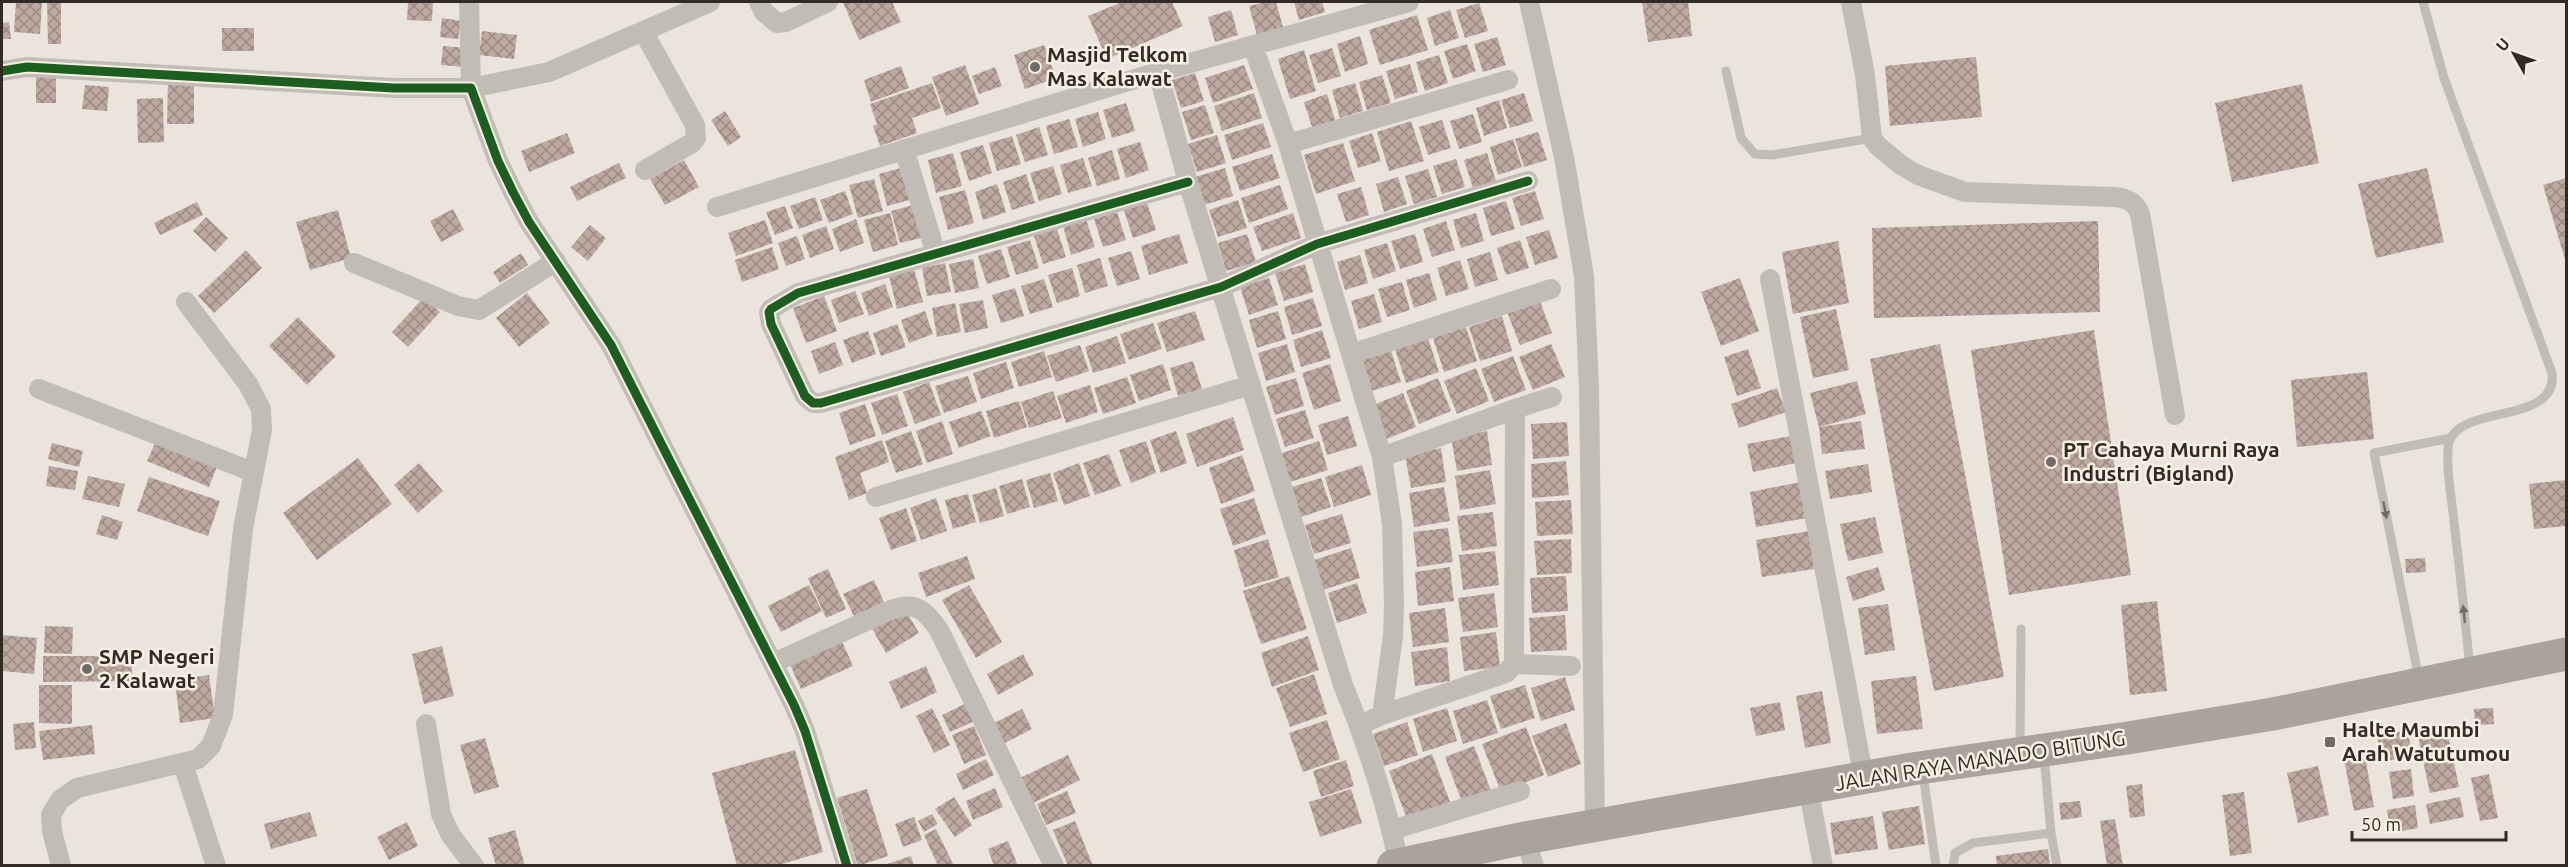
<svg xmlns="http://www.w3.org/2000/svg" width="2568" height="867" viewBox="0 0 2568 867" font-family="Ubuntu,sans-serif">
  <defs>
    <pattern id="building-cross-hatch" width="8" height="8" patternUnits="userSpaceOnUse" patternTransform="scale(1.5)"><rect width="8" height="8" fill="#bda99f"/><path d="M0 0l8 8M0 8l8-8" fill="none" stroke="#9a8a81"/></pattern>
  </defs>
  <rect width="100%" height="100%" fill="#eae4dd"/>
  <path fill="url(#building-cross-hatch)" d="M16 2H42L40 34 14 32Z
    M47 2H61V44H48Z
    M408 2H433L432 21 407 20Z
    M843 2H892L901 22 859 40Z
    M1122 2H1172L1183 26 1107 59 1088 16Z
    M1266 2H1276L1283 27 1257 35 1249 6Z
    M1294 2H1322L1325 12 1299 20Z
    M1642 2H1688L1692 36 1648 42Z
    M1479 3 1488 31 1465 38 1456 10Z
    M1231 10 1238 35 1215 42 1208 17Z
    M1450 10 1459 38 1435 46 1427 18Z
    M1417 15 1428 50 1380 65 1369 30Z
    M442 18 461 21 458 39 440 37Z
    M9 22 11 39H2V23Z
    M222 28H254V51H222Z
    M482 31 517 35 514 59 479 55Z
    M1360 36 1368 64 1345 72 1337 44Z
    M1497 37 1506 65 1483 72 1474 44Z
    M1467 44 1476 71 1453 79 1444 51Z
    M1044 45 1056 78 1025 89 1014 55Z
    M443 46 467 48 465 67 441 65Z
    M1332 48 1341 76 1318 83 1309 55Z
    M1304 50 1316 91 1290 99 1278 59Z
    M1439 55 1448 83 1425 91 1416 62Z
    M1976 57 1982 117 1890 126 1885 66Z
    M1410 64 1418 92 1395 99 1386 71Z
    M965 65 979 104 946 116 932 77Z
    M1244 65 1253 89 1213 103 1205 78Z
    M901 66 909 88 871 102 864 80Z
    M995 67 1002 86 979 94 972 76Z
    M36 72H56V103H36Z
    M1195 73 1204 101 1181 108 1172 80Z
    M1382 75 1391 103 1367 110 1359 82Z
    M168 80H194V124H167Z
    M932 83 941 108 912 118 917 133 880 146 873 126 877 124 870 104Z
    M1355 83 1363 111 1340 118 1332 90Z
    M2302 84 2319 163 2232 182 2215 103Z
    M85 85 109 87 107 111 82 109Z
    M1254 93 1262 118 1222 131 1214 106Z
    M1524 93 1533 121 1510 128 1501 100Z
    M1327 94 1336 123 1313 130 1304 102Z
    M163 98 164 142 138 143 137 99Z
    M1499 100 1507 128 1484 136 1476 108Z
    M1126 103 1135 131 1112 138 1103 110Z
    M1205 105 1214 133 1191 140 1182 112Z
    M725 111 741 137 728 146 711 120Z
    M1098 112 1106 139 1083 147 1075 119Z
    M1473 114 1482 142 1459 149 1450 121Z
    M1069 119 1078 147 1054 154 1046 126Z
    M1442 120 1451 148 1428 155 1419 127Z
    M1411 121 1424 161 1389 171 1377 132Z
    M1263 123 1271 147 1232 160 1224 135Z
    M1039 127 1048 155 1025 162 1016 135Z
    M1538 132 1547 160 1524 167 1515 139Z
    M567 133 575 153 529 172 521 151Z
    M1372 133 1381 161 1358 168 1349 141Z
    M1217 135 1226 163 1197 172 1188 144Z
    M1012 136 1021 164 997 171 989 143Z
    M1513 139 1522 167 1498 175 1490 147Z
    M1140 142 1149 170 1126 178 1117 149Z
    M1343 143 1355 181 1316 194 1304 155Z
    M983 145 992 173 969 181 960 152Z
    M1112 150 1120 179 1097 186 1088 158Z
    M953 153 962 186 936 193 928 160Z
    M1487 153 1496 181 1473 188 1464 160Z
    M1272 154 1280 178 1240 191 1232 167Z
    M1083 158 1092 186 1068 193 1060 165Z
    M1456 159 1465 187 1442 194 1433 166Z
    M684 160 699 187 665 205 650 179Z
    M619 163 626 178 577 201 570 187Z
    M1053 166 1062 194 1039 201 1030 173Z
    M904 167 913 199 887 206 879 174Z
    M1225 168 1233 196 1204 205 1195 177Z
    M2427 168 2444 242 2376 258 2358 184Z
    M1428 169 1437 197 1414 204 1405 176Z
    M1026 174 1035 203 1012 210 1003 182Z
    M1398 177 1407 204 1384 212 1376 184Z
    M2566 178V263L2543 185Z
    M874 179 883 211 858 218 849 185Z
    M997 184 1006 212 983 220 975 192Z
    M1280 185 1288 209 1249 223 1241 198Z
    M1361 187 1369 215 1346 222 1337 194Z
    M965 190 974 223 948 230 939 197Z
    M845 191 853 214 829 223 820 200Z
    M1535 191 1544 219 1521 226 1512 198Z
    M815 197 823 220 799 229 790 206Z
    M1238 200 1247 228 1218 237 1209 210Z
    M1506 201 1515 229 1491 236 1483 208Z
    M197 202 203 215 160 235 154 223Z
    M1147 203 1156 230 1133 238 1124 210Z
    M917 204 926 237 900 243 891 211Z
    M785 206 793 228 775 235 766 212Z
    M453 209 464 230 441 242 430 221Z
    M338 210 351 258 310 270 296 222Z
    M1117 212 1126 240 1103 247 1094 219Z
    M890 213 898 245 873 252 864 220Z
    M1293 213 1301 238 1262 251 1253 227Z
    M1476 213 1484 241 1461 248 1453 220Z
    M206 217 228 238 215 252 193 231Z
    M856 219 864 243 840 252 832 229Z
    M1086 219 1095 247 1071 255 1063 226Z
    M765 220 773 243 736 256 728 233Z
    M1446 221 1455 250 1432 257 1423 229Z
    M2098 221 2100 312 1874 318 1872 228Z
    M590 225 606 238 588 261 571 247Z
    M826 226 834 249 810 258 802 235Z
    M1057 229 1066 257 1043 264 1034 236Z
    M1549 230 1558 258 1535 265 1526 237Z
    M1179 234 1188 263 1149 275 1141 246Z
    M1247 234 1256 262 1226 271 1218 243Z
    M1415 234 1423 262 1400 269 1391 241Z
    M797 236 805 259 786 266 778 243Z
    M1030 240 1039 268 1016 275 1007 247Z
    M1520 240 1529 268 1506 275 1497 248Z
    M1838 241 1849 303 1793 314 1782 252Z
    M1387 243 1396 271 1373 279 1364 250Z
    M772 247 779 269 742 282 735 260Z
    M1001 249 1010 277 987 284 978 256Z
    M246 250 262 268 214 313 198 296Z
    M1131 251 1140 279 1117 286 1108 258Z
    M1490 252 1498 280 1475 287 1467 259Z
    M521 253 528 265 500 283 493 272Z
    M1360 255 1368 283 1345 290 1337 262Z
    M1100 258 1108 286 1085 293 1077 265Z
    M973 259 979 288 955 293 949 264Z
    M1460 260 1469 289 1446 296 1437 268Z
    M945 263 951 292 927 296 922 268Z
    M1305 264 1313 292 1284 301 1275 273Z
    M1072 268 1080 296 1057 303 1048 275Z
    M914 269 923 302 897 309 889 276Z
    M1429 273 1437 300 1414 308 1406 280Z
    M1269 278 1278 305 1249 315 1240 287Z
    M1740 278 1759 331 1721 346 1701 292Z
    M1044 279 1053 307 1030 314 1021 286Z
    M1402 282 1410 310 1387 317 1378 289Z
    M885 284 893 307 869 316 861 293Z
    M1015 288 1024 316 1001 323 992 295Z
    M855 291 864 314 839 323 831 300Z
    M527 293 550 323 519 347 496 318Z
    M1374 294 1382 322 1359 329 1351 301Z
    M824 296 837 331 806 343 793 308Z
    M424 297 440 312 408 347 392 332Z
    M1313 298 1322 326 1292 335 1284 307Z
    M1539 299 1552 333 1520 345 1507 312Z
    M983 300 988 328 965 333 959 304Z
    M955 303 961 332 937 337 932 308Z
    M1836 309 1849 370 1813 378 1800 317Z
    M925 311 933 334 909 343 901 320Z
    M1195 311 1205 340 1167 352 1157 323Z
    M1278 311 1286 339 1257 348 1249 320Z
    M1502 316 1512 351 1480 361 1469 327Z
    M298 317 336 356 307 385 269 346Z
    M1153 323 1162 349 1129 360 1120 334Z
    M897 324 906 347 881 356 873 333Z
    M1466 327 1477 361 1444 372 1433 338Z
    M1322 330 1331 358 1301 367 1293 340Z
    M2094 330 2131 575 2009 595 1971 350Z
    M868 331 876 354 852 363 843 340Z
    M1117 336 1126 363 1093 373 1085 347Z
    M1428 338 1439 372 1406 383 1395 349Z
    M835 342 843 365 819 374 811 351Z
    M1287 344 1295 372 1266 381 1258 353Z
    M1551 344 1565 377 1533 390 1519 357Z
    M1940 344 2004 677 1934 691 1870 359Z
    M1080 345 1089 371 1056 382 1047 356Z
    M1390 348 1401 382 1368 392 1357 358Z
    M1748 349 1761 388 1737 396 1724 357Z
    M1044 351 1052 377 1019 387 1011 362Z
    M1513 356 1526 390 1494 402 1481 369Z
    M1193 361 1202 389 1178 396 1170 368Z
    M1006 362 1014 388 981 399 973 373Z
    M1163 364 1171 390 1139 401 1130 375Z
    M1330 364 1341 401 1314 410 1302 373Z
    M1476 368 1489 401 1457 414 1444 381Z
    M2367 372 2374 439 2297 447 2291 380Z
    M968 376 977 402 944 413 935 386Z
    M1127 377 1136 403 1103 414 1094 388Z
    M1296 378 1304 406 1275 415 1266 387Z
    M1438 378 1451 411 1419 424 1406 391Z
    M1857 381 1866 414 1819 427 1861 421 1865 449 1822 454 1819 427 1810 393Z
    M929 382 941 415 915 424 903 392Z
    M1090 385 1098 412 1066 423 1057 396Z
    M1777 388 1786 412 1739 428 1731 404Z
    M1053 391 1062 418 1029 428 1021 402Z
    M1403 393 1416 427 1384 440 1371 406Z
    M897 394 908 426 882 435 871 403Z
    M1019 401 1027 427 994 438 986 411Z
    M865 404 876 436 850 445 839 413Z
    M1305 410 1314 438 1285 447 1276 419Z
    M981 411 991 436 959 448 949 422Z
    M1348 416 1357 446 1327 455 1318 425Z
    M1233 417 1244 450 1197 467 1186 434Z
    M942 421 953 454 927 463 916 431Z
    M1567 422 1569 456 1533 459 1531 424Z
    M911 431 923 464 896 473 885 441Z
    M1176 431 1187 463 1161 473 1150 440Z
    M1487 431 1492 465 1457 471 1451 437Z
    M1791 436 1796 463 1753 472 1747 444Z
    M157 439 218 464 209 487 147 461Z
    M882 440 889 462 860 473 867 493 849 500 835 457Z
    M1146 441 1156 473 1131 483 1119 450Z
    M1319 441 1328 470 1290 482 1282 453Z
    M52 443 83 451 79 467 48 459Z
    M1441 448 1446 482 1411 488 1405 455Z
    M1109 454 1121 486 1095 495 1083 463Z
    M1242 455 1255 491 1221 504 1209 468Z
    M358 458 392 504 317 560 283 513Z
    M1566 461 1569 495 1532 498 1531 464Z
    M419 463 443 491 418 513 394 485Z
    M1079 463 1090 496 1064 505 1053 473Z
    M1868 464 1872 492 1830 499 1825 471Z
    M1362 465 1371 495 1334 507 1325 477Z
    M49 466 78 471 75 490 46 486Z
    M1490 470 1496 504 1460 510 1455 476Z
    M1050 473 1058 501 1034 508 1026 480Z
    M88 476 125 484 119 507 82 499Z
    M149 477 220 501 208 536 137 511Z
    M1321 478 1331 507 1301 517 1292 487Z
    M1022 479 1030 507 1007 514 999 486Z
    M2566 480V526L2534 529 2529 484Z
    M1801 482 1807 518 1756 527 1750 492Z
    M1444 487 1450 521 1414 527 1409 493Z
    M996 488 1004 516 980 523 972 495Z
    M968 494 976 522 953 529 945 500Z
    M936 498 947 531 921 540 910 508Z
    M1254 498 1266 534 1233 546 1220 509Z
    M1571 500 1573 534 1537 536 1535 502Z
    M906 508 917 541 891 550 879 518Z
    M1493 512 1497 546 1462 551 1457 516Z
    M1342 514 1351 543 1314 554 1305 525Z
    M102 515 123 522 117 540 96 534Z
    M1875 517 1883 553 1848 561 1840 524Z
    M1448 528 1453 562 1417 567 1413 532Z
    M1809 531 1814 569 1762 577 1756 540Z
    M1268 539 1279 577 1245 587 1234 550Z
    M1571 539 1572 573 1537 575 1534 541Z
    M1351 548 1360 578 1323 590 1314 560Z
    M1495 551 1499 585 1463 590 1459 555Z
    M967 556 975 579 926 597 918 573Z
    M2425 558 2426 572 2406 573 2405 559Z
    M1450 567 1454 601 1418 606 1415 572Z
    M1878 567 1885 590 1853 601 1846 577Z
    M828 569 846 609 826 618 808 578Z
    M1289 576 1307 629 1261 644 1243 591Z
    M1566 576 1568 611 1532 613 1530 578Z
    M874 580 884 602 854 616 843 594Z
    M1357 583 1367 613 1337 623 1328 593Z
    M809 585 822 611 781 632 768 606Z
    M969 585 1002 642 976 658 942 600Z
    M1494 593 1498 627 1463 632 1458 598Z
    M2157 601 2167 691 2130 695 2121 605Z
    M1888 604 1895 650 1865 655 1858 608Z
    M903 606 919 633 886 653 870 625Z
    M1445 608 1449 642 1413 647 1409 613Z
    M1565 615 1567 650 1531 652 1529 618Z
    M45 626 73 627 72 654 44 653Z
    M1496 632 1500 667 1464 671 1460 637Z
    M2 635 37 638 34 674 2 671Z
    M1308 636 1319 670 1272 687 1261 653Z
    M841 639 853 666 801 689 789 662Z
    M442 646 454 696 424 704 412 654Z
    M1447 647 1450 681 1415 686 1411 652Z
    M1023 654 1034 675 998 695 987 674Z
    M43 656H132V681L43 682Z
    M926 666 937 692 901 709 889 682Z
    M1314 674 1327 714 1290 727 1276 688Z
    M209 675 215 718 180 723 175 680Z
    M1916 676 1923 729 1877 734 1871 681Z
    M1565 677 1575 710 1541 721 1531 688Z
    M39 685H72V724L39 723Z
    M1525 685 1535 718 1501 729 1490 696Z
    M1822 691 1831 743 1805 748 1796 696Z
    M1487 700 1498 733 1463 744 1453 711Z
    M969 702 977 720 950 732 942 715Z
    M1780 702 1785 730 1756 736 1750 708Z
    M932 708 950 745 934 753 916 716Z
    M1447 708 1457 741 1423 752 1413 719Z
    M2493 708 2494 724 2475 725 2474 709Z
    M1022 709 1032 729 997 747 986 727Z
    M1327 720 1340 759 1303 772 1289 733Z
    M34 722 36 748 15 750 13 724Z
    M1407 722 1418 755 1384 766 1373 734Z
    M1566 723 1581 764 1548 777 1532 736Z
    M92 725 95 754 43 760 39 731Z
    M2446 725 2459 787 2430 793 2417 732Z
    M974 726 986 755 964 764 952 735Z
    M1526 727 1544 775 1501 792 1482 744Z
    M2407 730 2413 755 2383 762 2377 737Z
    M485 738 499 787 474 794 460 745Z
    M1474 746 1491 791 1462 802 1445 757Z
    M795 750 823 852 775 866H737L712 773Z
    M1432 754 1450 802 1407 819 1389 771Z
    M1068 755 1080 780 1031 804 1018 779Z
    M2365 756 2374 807 2354 811 2344 760Z
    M986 759 994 775 963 790 956 774Z
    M1346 760 1354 786 1321 797 1313 771Z
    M2318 766 2329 815 2298 823 2287 773Z
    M2411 769 2414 796 2393 799 2389 772Z
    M2489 774 2498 818 2480 821 2471 778Z
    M2142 784 2145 816 2130 818 2126 786Z
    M995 788 1003 807 973 820 966 801Z
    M867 789 888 856 858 866 837 798Z
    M1351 789 1362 823 1320 837 1309 802Z
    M1067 791 1076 813 1046 825 1037 804Z
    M2244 792 2252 853 2230 856 2222 795Z
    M954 797 972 825 955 837 935 809Z
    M2460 797 2464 817 2430 824 2426 804Z
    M2080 801 2082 817 2061 820 2059 803Z
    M2415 805 2418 828 2391 833 2387 810Z
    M1919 806 1925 844 1889 850 1882 812Z
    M310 812 317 836 271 849 264 824Z
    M932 814 938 824 924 832 918 821Z
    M1873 816 1878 849 1835 855 1830 823Z
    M914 817 922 840 903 847 895 824Z
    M2115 819 2123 866H2107L2100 821Z
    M1075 821 1093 866H1068L1053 830Z
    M407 822 418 846 389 860 377 837Z
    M936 829 954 866H938L924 835Z
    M515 830 525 866H496L488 838Z
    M1008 841 1018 866H994L988 849Z
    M2048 849 2050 866H1997L1996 856Z
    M911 856 914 866H884V865Z"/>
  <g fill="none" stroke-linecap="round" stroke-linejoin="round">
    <path stroke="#c2bcb6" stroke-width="9" d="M2423 2 2444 78 2552 373C2558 422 2471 406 2452 436 2450 439 2448 445 2448 449 2446 472 2452 499 2454 522 2460 571 2465 620 2470 668
      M1726 71 1741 138 1755 154 1772 155 1872 138
      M2419 679 2374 453 2451 438
      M2020 747 2021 629
      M1923 774 1936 866
      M2051 833 2057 866
      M1953 866 1955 853 1973 843 2051 833 2044 755"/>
    <path stroke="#c2bcb6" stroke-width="20" d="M469 2 471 88 549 72 710 2
      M759 2 764 12 777 23 786 22 828 2
      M1529 2 1564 157 1584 276 1589 389 1595 825
      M1851 2 1865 75 1872 138 1878 146 1901 165 1918 175 1965 192 2114 197C2127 198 2135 202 2140 214L2175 415
      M643 31 695 125 696 138 692 143 645 170
      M1253 46 1288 144 1382 457 1392 524 1394 604 1393 636 1382 715 1360 725
      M2 71 27 67 394 88H471L498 161 513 192 529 222 611 345 794 705 805 731 847 866
      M1158 72 1188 182 1343 685C1367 743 1386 803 1399 864
      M1288 144 1508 80
      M904 149 936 254
      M1188 182 798 293 771 309 769 312 771 324 805 396 813 403H821L1221 287 1317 244 1528 181
      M717 207 1158 72 1409 2
      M354 263 458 306 479 310 556 261
      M1770 279 1864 779
      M1351 354 1551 289
      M39 389 253 472
      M1515 409 1552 397
      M876 497 1251 385
      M773 663 891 610C916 601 925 610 939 630L1054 866
      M1514 664 1571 666
      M1382 715 1506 673 1514 664 1515 409 1382 457
      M426 724 441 814 450 834 474 866
      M183 764 216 866
      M1808 787 1823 866
      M1392 830 1520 791
      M1525 838 1534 866
      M61 866 52 831 51 815 60 800 77 788 198 759 211 746 223 715 243 529 262 430 261 409 248 384 186 302"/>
    <path stroke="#a9a39c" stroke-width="33" d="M1393 866 1525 838 1912 769 2128 738 2273 714 2566 654"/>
    <g stroke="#f8efe2" stroke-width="13">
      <path id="cycleway" d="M2 71 27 67 394 88H471L498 161 513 192 529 222 611 345 794 705 805 731 847 866
        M1188 182 798 293 771 309 769 312 771 324 805 396 813 403H821L1221 287 1317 244 1528 181"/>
    </g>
    <use href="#cycleway" stroke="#1b5e20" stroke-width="9"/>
  </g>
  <defs><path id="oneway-solid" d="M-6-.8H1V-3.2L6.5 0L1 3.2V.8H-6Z" transform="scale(1.5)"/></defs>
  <g fill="#736c66">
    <use href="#oneway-solid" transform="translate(2385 510) rotate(79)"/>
    <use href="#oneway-solid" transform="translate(2464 614) rotate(-96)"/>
  </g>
  <g fill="#726b65" stroke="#f8efe2" stroke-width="2">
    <circle cx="1035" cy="67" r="6"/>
    <circle cx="2051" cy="462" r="6"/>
    <circle cx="87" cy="669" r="6"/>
    <rect x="2324" y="736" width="12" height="12" rx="3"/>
  </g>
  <g text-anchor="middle" stroke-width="5" stroke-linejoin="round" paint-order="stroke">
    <g font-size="21" font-weight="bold" fill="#322a25" stroke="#f8efe2" text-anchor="start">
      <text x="1047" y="62">Masjid Telkom<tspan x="1047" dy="24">Mas Kalawat</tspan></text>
      <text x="2063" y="457">PT Cahaya Murni Raya<tspan x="2063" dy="24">Industri (Bigland)</tspan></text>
      <text x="99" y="664">SMP Negeri<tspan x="99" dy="24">2 Kalawat</tspan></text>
      <text x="2342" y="737">Halte Maumbi<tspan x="2342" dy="24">Arah Watutumou</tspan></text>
    </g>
    <g font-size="21" fill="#322a25" stroke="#f8efe2">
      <text transform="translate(1980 761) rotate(-9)" y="7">JALAN RAYA MANADO BITUNG</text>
    </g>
  </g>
  <rect width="2568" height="867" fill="none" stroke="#322a25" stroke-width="6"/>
  <g transform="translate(2514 54) rotate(310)" stroke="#f8efe2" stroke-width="4.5" paint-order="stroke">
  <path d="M0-4.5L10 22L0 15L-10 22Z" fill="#322a25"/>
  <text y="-9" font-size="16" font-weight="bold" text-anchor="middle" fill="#322a25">U</text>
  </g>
  <path d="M2352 831v9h154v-9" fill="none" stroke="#322a25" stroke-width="3"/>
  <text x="2361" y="831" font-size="18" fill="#322a25" stroke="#f8efe2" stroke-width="4.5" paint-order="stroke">50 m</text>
</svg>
